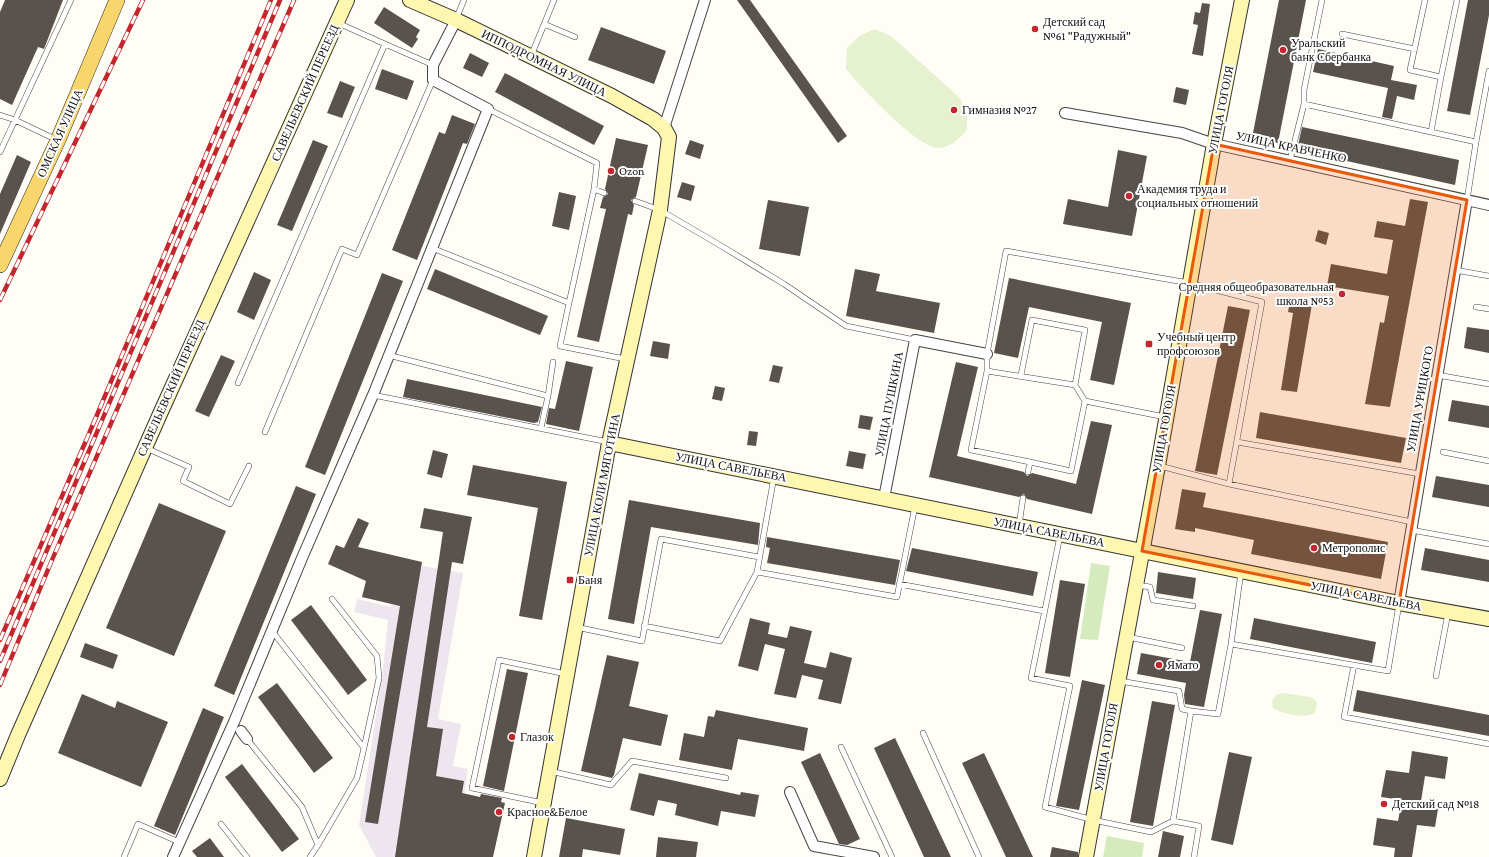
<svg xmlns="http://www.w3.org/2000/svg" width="1489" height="857" viewBox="0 0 1489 857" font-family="'Crimson Pro',serif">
  <rect width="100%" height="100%" fill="#fffdf5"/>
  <path fill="#eee6ef" d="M400 562 463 573 438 719 461 724 453 766 468 769 455 857H376L359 825 382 677 388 620 354 612 357 599 391 607Z"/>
  <path fill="#d5ebbd" d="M1091 563 1110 566 1098 640 1080 639Z
    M1107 836 1144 843 1142 857H1103Z"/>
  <path fill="#e6f2cf" d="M875 29 891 36 959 97 967 113V130C959 138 952 147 939 148 918 149 860 86 846 69L847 48 859 36Z
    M1282 693 1311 697 1317 702 1315 713C1304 719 1283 714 1273 708L1272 701 1276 695Z"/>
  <path fill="#5a524d" d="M5 0H63L44 49 38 47 12 105 0 99V12Z
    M737 0H750L847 136 838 143Z
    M1279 0H1306L1278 143 1252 138Z
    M1468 0H1489V15L1470 115 1447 111Z
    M1202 3 1210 4 1203 56 1192 54 1198 25 1193 24 1195 12 1200 13Z
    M384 7 420 30 416 37 418 39 412 48 374 23Z
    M601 27 666 51 654 84 588 60Z
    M1318 49 1394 66 1391 80 1417 85 1414 100 1397 96 1392 119 1382 117 1388 88 1313 72Z
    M470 53 489 63 482 77 463 68Z
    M382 69 414 81 407 100 375 89Z
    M505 73 604 126 594 145 495 92Z
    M340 81 355 87 342 118 327 113Z
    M1176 87 1189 90 1186 105 1173 102Z
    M452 115 475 124 467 144 463 143 417 260 392 250 439 132 445 134Z
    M1302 127 1459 160 1455 185 1297 150Z
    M616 138 648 145 636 197 631 200 634 205 632 215 628 214 599 342 577 337 606 209 600 208 603 197 608 194 605 189Z
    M313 140 328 146 292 231 277 225Z
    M690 140 704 145 700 159 685 154Z
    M1118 150 1147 156 1132 236 1063 224 1068 199 1108 207Z
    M17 155 31 162 0 234V194Z
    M682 182 695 186 691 201 677 197Z
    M559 192 576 196 569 230 552 226Z
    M1410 199 1428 202 1390 407 1365 404 1380 322 1384 323 1389 296 1327 286 1331 264 1387 274 1393 240 1374 237 1377 221 1405 226Z
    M768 200 809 207 800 256 759 249Z
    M1318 230 1329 233 1326 245 1315 241Z
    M435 269 548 316 540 335 427 289Z
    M855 269 880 274 876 291 940 303 934 333 846 316Z
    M254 272 271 280 254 320 237 312Z
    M382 273 403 281 325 475 305 467Z
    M1009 278 1131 303 1114 385 1090 380 1102 322 1029 307 1018 358 994 353Z
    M1290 300 1312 304 1297 392 1281 390 1293 313 1288 312Z
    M1228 306 1250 310 1217 475 1195 471Z
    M1467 327 1489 330V353L1464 348Z
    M653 341 670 344 668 359 650 356Z
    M221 355 235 361 209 417 195 411Z
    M566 361 593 367 579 431 546 424 549 408 555 409Z
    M956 362 978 367 957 456 1024 472 1027 476 1032 473 1076 484 1091 421 1112 425 1092 514 1027 499 1024 494 1019 497 929 477Z
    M773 365 783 367 779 383 769 381Z
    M407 379 542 407 538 422 534 423 403 397Z
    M715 386 725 388 722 401 712 399Z
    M1452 400 1489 406V428L1448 421Z
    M1260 412 1406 438 1401 463 1256 438Z
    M860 415 873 417 870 430 858 428Z
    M749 431 758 432 756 446 747 445Z
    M433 450 448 454 442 478 427 474Z
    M849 451 866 454 863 469 846 466Z
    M473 465 567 482 542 620 519 616 538 508 467 495Z
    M1436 476 1489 485V507L1432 497Z
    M296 486 316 494 234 695 214 686Z
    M1182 489 1206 493 1203 507 1388 542 1381 579 1251 554 1254 540 1195 528V532L1175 529Z
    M629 500 760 523 758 545 651 527 634 624 608 619Z
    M159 503 226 531 174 656 106 628Z
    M424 508 472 517 463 564 452 562 427 727 443 729 436 776 464 781 462 793 480 797 481 794 502 798 501 802 505 803 493 857H395L443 532 420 528Z
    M358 518 369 523 358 547 422 562 378 824 365 822 400 606 362 597 366 581 328 564 336 545 344 548Z
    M767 537 900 560 895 585 767 563 770 548 766 547Z
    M912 548 1038 572 1033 596 906 571Z
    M1425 548 1489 560V582L1421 570Z
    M1158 572 1196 578 1193 599 1156 593Z
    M1060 580 1085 584 1070 677 1045 673Z
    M311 605 367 680 348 695 291 620Z
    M1200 610 1222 614 1204 707 1185 704 1184 695 1186 683 1137 674 1141 653 1190 662Z
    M750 618 770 623 768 634 787 638 790 626 812 631 804 663 826 668 830 652 852 658 841 704 818 699 823 680 802 675 796 698 774 694 785 649 765 644 758 671 738 666Z
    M1254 618 1376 642 1372 663 1250 639Z
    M85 643 118 655 113 669 80 657Z
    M607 655 639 662 629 706 668 715 661 746 623 738 614 775 612 778 581 771Z
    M507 669 528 673 504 791 483 786Z
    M1082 680 1105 685 1079 810 1056 806Z
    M277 683 333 758 314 773 258 697Z
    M1357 690 1489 715V736L1353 711Z
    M82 694 115 708 117 701 168 722 141 787 58 753Z
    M1152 701 1175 705 1153 826 1130 822Z
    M203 708 224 717 175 835 154 826Z
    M716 710 808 728 804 751 738 739 732 770 679 760 684 733 704 737 708 716 714 717Z
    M895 738 951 857H924L874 748Z
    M1412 751 1448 757 1445 779 1425 776 1421 801 1439 803 1435 827 1417 825 1412 857H1394L1395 848 1373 845 1377 818 1398 821 1402 800 1381 797 1386 770 1409 773Z
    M1229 752 1252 757 1233 845 1211 840Z
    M820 753 860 839 847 845 839 844 801 762Z
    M984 753 1033 857H1006L962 763Z
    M242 764 299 839 282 852 225 777Z
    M639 773 740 795 741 792 759 795 755 817 721 811 718 826 675 815 677 804 658 800 654 816 630 810Z
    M566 818 625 829 620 855 583 849 582 857H559Z
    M1163 831 1184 836 1180 857H1158Z
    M658 837 698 842 696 857H656Z
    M210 838 224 857H197L192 851Z
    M1052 847 1078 852V857H1050Z"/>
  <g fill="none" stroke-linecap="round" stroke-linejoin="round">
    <g stroke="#444" stroke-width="6">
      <path id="lane" d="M1425 0 1410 70 1441 77 1431 132 1476 142 1467 200
        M456 19 464 0
        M544 24 575 37
        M1342 34 1415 49
        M385 44 433 65
        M531 56 554 0
        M1441 77 1457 0
        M1304 104 1431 132
        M488 109 597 163 594 189 569 303
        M0 115 15 120 57 140
        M1476 142 1489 71
        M0 152 71 0
        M1290 160 1304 104V90L1322 0
        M594 189 604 193
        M635 201 660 210 723 247 784 284 846 326 915 340
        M432 248 569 303 560 346 625 359
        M1455 270 1489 276
        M1476 307 1489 309
        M388 355 548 396 541 428
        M987 371 971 450 1030 462 1028 472
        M1021 375 1032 320 1085 330 1075 385
        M1437 375 1489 384
        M238 383 385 44 338 23
        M373 395 608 442
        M548 396 553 362
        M1165 417 1085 401 1075 385 987 371V354L1006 251 1189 283 1262 302 1229 484
        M265 432 342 249 357 255 433 80
        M1237 442 1420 474
        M146 448 189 467 183 481 230 504 249 466
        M1443 452 1489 461
        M1030 462 1071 471 1085 401
        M1160 466 1229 484 1412 522
        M774 477 757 572 897 597 915 506
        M1019 525 1023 498
        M1411 530 1489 544
        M1060 536 1031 678 1070 686 1045 807 1093 820 1151 832 1173 821 1199 826 1194 857
        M1241 572 1231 644 1388 671 1399 604
        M899 584 1044 611
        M1137 585 1150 587 1153 600 1193 606
        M332 599 377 656 379 678 364 748
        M644 626 720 641 757 572
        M576 627 642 641 661 539 759 557
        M272 631 364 748 357 778 318 845
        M1128 637 1182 648
        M1354 665 1344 717 1489 744
        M1436 676 1448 613
        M1120 681 1179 691 1182 709 1191 711
        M923 733 979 857
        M247 739 302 807 318 845 310 857
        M841 747 892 857
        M550 771 611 785 632 761 726 778
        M543 803 472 788 499 660 566 674
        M1173 821 1191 711 1218 714 1231 644
        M221 824 247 857
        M124 857 138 824 179 842"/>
    </g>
    <g stroke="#444" stroke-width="12">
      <path id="street" d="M1065 113 1182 133 1214 144 1489 205
        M664 128 705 0
        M884 498 915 340 987 354
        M1399 603 1467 200
        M241 731 247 739
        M790 792 814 846 874 857
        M173 857 234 722 302 558 373 395 488 109 433 80V65L456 20"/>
    </g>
    <g stroke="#333" stroke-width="16">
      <path id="secondary" d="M410 0 456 20 612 96 653 119 664 128 669 137 660 210 609 443 534 857
        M609 443 1399 603 1489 619
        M0 779 18 735 160 414 347 0
        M1086 857 1158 466 1214 144 1242 0"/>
    </g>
    <g stroke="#222" stroke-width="16">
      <path id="primary" d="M0 265 58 140 117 0"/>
    </g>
    <use href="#lane" stroke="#fff" stroke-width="5"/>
    <use href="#street" stroke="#fff" stroke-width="10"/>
    <use href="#secondary" stroke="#fff6b0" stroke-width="14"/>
    <use href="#primary" stroke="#f9d66b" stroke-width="15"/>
    <g stroke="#c4262e" stroke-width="4.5">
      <path id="rail" d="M0 300 143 0
        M0 640 97 415 271 0
        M0 661 280 0
        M0 685 52 560 294 0"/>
    </g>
    <use href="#rail" stroke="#fff" stroke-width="3" stroke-dasharray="9" stroke-linecap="butt"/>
  </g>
  <path fill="#e8590c" fill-opacity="0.2" stroke="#e8590c" stroke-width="3" stroke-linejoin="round" d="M1214 144 1467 200 1399 603 1142 551Z"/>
  <g fill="#c4262e" stroke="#fff" stroke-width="1.5">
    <circle cx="1035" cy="29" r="4"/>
    <circle cx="1283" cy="50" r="4"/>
    <circle cx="954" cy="110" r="4"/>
    <circle cx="611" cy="171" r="4"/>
    <circle cx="1129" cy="196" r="4"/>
    <circle cx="1342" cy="294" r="4"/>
    <rect x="1145" y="340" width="8" height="8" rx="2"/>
    <circle cx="1314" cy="548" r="4"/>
    <rect x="566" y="576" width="8" height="8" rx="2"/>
    <circle cx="1159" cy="665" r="4"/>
    <circle cx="512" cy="737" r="4"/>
    <circle cx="1384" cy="804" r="4"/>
    <circle cx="499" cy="812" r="4"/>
  </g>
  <g text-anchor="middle" stroke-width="4" stroke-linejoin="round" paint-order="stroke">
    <g font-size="12" fill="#111" stroke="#fff" text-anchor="start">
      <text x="1043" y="26">Детский сад<tspan x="1043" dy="14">№61 "Радужный"</tspan></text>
      <text x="1291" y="47">Уральский<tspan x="1291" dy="14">банк Сбербанка</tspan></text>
      <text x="962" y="114">Гимназия №27</text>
      <text x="619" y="175">Ozon</text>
      <text x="1137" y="193">Академия труда и<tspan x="1137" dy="14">социальных отношений</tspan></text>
      <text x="1334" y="291" text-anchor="end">Средняя общеобразовательная<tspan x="1334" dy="14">школа №53</tspan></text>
      <text x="1157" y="341">Учебный центр<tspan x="1157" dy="14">профсоюзов</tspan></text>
      <text x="1322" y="552">Метрополис</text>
      <text x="578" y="584">Баня</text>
      <text x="1167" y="669">Ямато</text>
      <text x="520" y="741">Глазок</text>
      <text x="1392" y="808">Детский сад №18</text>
      <text x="507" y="816">Красное&amp;Белое</text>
    </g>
    <g font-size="12" fill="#111" stroke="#fff">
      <text transform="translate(544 63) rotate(26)" y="4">ИППОДРОМНАЯ УЛИЦА</text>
      <text transform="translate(305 93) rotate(-66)" y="4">САВЕЛЬЕВСКИЙ ПЕРЕЕЗД</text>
      <text transform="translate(1221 110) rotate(-79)" y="4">УЛИЦА ГОГОЛЯ</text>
      <text transform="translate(60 133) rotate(-66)" y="4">ОМСКАЯ УЛИЦА</text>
      <text transform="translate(1291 147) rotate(12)" y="4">УЛИЦА КРАВЧЕНКО</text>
      <text transform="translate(171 388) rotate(-66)" y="4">САВЕЛЬЕВСКИЙ ПЕРЕЕЗД</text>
      <text transform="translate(1420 399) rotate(-80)" y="4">УЛИЦА УРИЦКОГО</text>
      <text transform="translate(889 404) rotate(-79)" y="4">УЛИЦА ПУШКИНА</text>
      <text transform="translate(1164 429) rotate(-80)" y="4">УЛИЦА ГОГОЛЯ</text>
      <text transform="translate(731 467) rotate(11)" y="4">УЛИЦА САВЕЛЬЕВА</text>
      <text transform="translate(602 485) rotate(-79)" y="4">УЛИЦА КОЛИ МЯГОТИНА</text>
      <text transform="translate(1049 532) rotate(11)" y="4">УЛИЦА САВЕЛЬЕВА</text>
      <text transform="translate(1366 596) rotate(11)" y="4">УЛИЦА САВЕЛЬЕВА</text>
      <text transform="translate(1106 747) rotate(-80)" y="4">УЛИЦА ГОГОЛЯ</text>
    </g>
  </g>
</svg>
